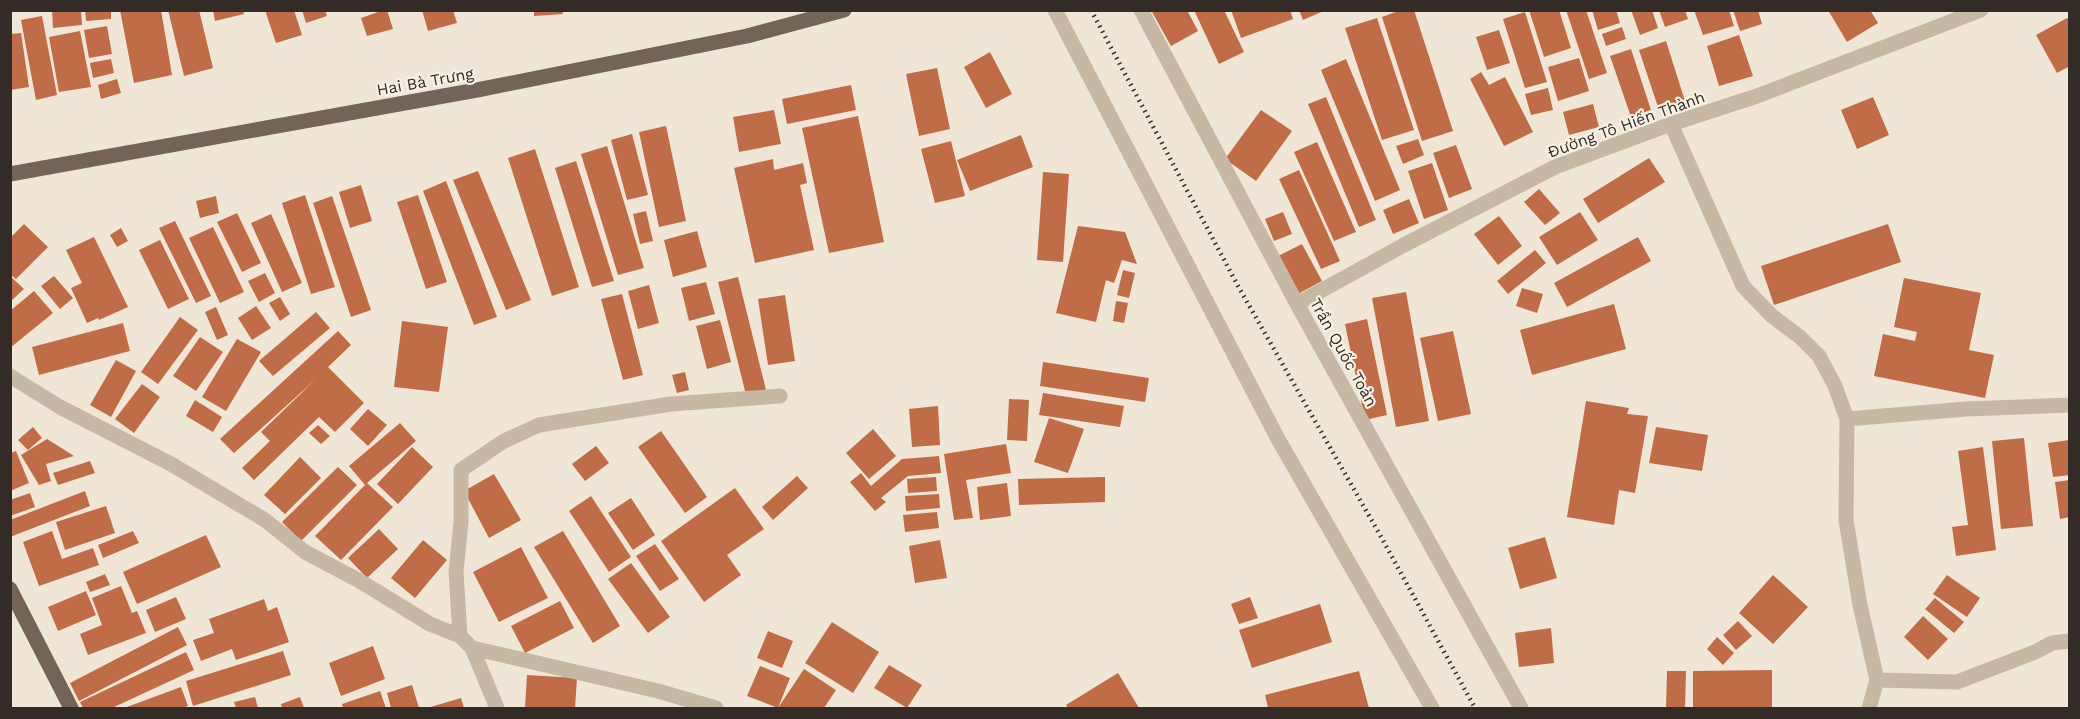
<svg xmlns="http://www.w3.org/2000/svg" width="2080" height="719" viewBox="0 0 2080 719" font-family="'Work Sans',sans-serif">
  <rect width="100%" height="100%" fill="#f0e6d8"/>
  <path fill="#c06c46" d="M52 10H81L82 25 53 28Z
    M85 10H111V19L86 21Z
    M120 10H161L172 75 134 83Z
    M168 10H199L213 68 184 76Z
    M213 10H243L244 14 215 21Z
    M265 10H294L302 35 276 43Z
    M302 10H325L327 16 306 23Z
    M384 10H387L393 29 367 36 361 18Z
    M422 10H453L457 23 428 31Z
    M534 10H562L563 14 534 16Z
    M1151 10H1187L1198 31 1171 46Z
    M1194 10H1224L1244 52 1219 64Z
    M1231 10H1290L1293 19 1241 38Z
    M1299 10H1326L1303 20Z
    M1401 10H1414L1453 131 1422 141 1382 17Z
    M1529 10H1559L1571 48 1544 57Z
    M1566 10H1586L1607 73 1589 79Z
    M1592 10H1616L1620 23 1598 30Z
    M1631 10H1652L1658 28 1640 35Z
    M1659 10H1685L1688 19 1665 27Z
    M1694 10H1729L1734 26 1703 35Z
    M1733 10H1758L1762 24 1740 31Z
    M1828 10H1870L1878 23 1847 42Z
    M1525 12 1547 82 1525 88 1503 19Z
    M42 16 57 95 36 100 21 20Z
    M1377 18 1414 130 1382 140 1345 28Z
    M2067 18 2070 22V66L2057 73 2036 35Z
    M107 26 112 54 89 58 84 30Z
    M1622 27 1626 39 1606 46 1602 34Z
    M1499 30 1510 63 1487 70 1476 37Z
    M80 31 91 87 59 92 49 37Z
    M21 33 29 87 10 90V34Z
    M1739 35 1753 76 1719 86 1707 46Z
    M1666 41 1685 101 1659 110 1639 50Z
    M1631 49 1651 110 1631 117 1610 56Z
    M990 52 1012 94 986 108 964 67Z
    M1579 58 1589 91 1558 101 1548 67Z
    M111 59 114 73 93 78 90 63Z
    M1346 59 1400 190 1375 201 1321 70Z
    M937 68 950 129 919 136 906 74Z
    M1481 72 1489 85 1505 77 1533 132 1504 146 1470 79Z
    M117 79 121 93 101 99 98 85Z
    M851 85 856 110 787 124 782 99Z
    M1548 88 1553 110 1531 115 1525 94Z
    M1326 97 1376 220 1359 227 1308 104Z
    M1873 97 1889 135 1857 149 1841 110Z
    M1593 104 1599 127 1569 135 1563 112Z
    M774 110 781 144 739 152 733 117Z
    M1261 110 1292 131 1256 181 1225 159Z
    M858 116 884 242 829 253 802 128Z
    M666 126 686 221 659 227 639 132Z
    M632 134 648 195 627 200 611 140Z
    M1021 135 1033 167 970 191 957 160Z
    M1418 139 1424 155 1403 164 1396 146Z
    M951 141 965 196 935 203 921 149Z
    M1317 142 1356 232 1334 241 1294 152Z
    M1456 145 1472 189 1449 198 1433 153Z
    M607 146 644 268 618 275 581 154Z
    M535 149 579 287 552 296 508 158Z
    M1649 158 1665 182 1598 223 1583 199Z
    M773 159 774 170 803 163 807 183 800 185 814 250 755 263 734 168Z
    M576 161 614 281 592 287 555 168Z
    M1432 163 1448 210 1424 219 1408 171Z
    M1299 170 1340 261 1321 269 1279 179Z
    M478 171 531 300 506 310 453 180Z
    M1043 172 1069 174 1063 262 1037 260Z
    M446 181 497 317 474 325 423 191Z
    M361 185 372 221 350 228 339 192Z
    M1539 189 1560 213 1545 225 1524 202Z
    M305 195 335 287 311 294 282 203Z
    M418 195 447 282 426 289 397 202Z
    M216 196 219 213 200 218 196 201Z
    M332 196 371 310 351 317 313 203Z
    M1409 199 1419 223 1393 234 1383 210Z
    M646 211 653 241 640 244 633 214Z
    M1283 212 1292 234 1274 241 1265 219Z
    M1580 212 1598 240 1557 265 1539 237Z
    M237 213 261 263 242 272 217 222Z
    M271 214 302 283 282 292 251 223Z
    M1499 216 1522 246 1498 265 1474 234Z
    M175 221 211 296 196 303 159 228Z
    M24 224 48 247 16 279 10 274V238Z
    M1888 224 1901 262 1774 305 1761 266Z
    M1078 226 1125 232 1137 264 1122 260 1114 283 1106 280 1096 322 1056 313Z
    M213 227 244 292 220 303 189 238Z
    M121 228 128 241 117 247 110 235Z
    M697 231 707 267 673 277 664 240Z
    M94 237 128 307 99 320 98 318 87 323 71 288 82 283 66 250Z
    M1638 237 1651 261 1567 307 1554 283Z
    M160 240 189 299 168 309 139 250Z
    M1302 244 1322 281 1296 295 1276 257Z
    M1535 250 1546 263 1508 294 1497 281Z
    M1123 270 1135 273 1129 298 1117 295Z
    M265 273 275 293 259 302 248 281Z
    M10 276 24 289 10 302Z
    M54 276 73 298 60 309 41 286Z
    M738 277 766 390 746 395 718 282Z
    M1904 278 1981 293 1969 350 1994 355 1985 398 1874 376 1883 334 1915 341 1917 332 1894 327Z
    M706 282 715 314 689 321 681 288Z
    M649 285 659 323 638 329 628 291Z
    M1522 288 1543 294 1537 313 1516 306Z
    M34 291 53 313 10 348V311Z
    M1406 292 1429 421 1396 427 1372 298Z
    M622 294 643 375 623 380 601 299Z
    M785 295 795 361 768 365 758 299Z
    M280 297 290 314 280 321 269 303Z
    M1116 301 1128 303 1124 323 1113 321Z
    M1614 304 1626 349 1532 375 1520 330Z
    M256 306 271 328 252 340 238 318Z
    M216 307 228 335 217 340 205 312Z
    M316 312 330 328 273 376 259 361Z
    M180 317 198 330 158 384 141 372Z
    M1367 319 1387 415 1365 420 1345 324Z
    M720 320 731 362 707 369 696 326Z
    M402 321 448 327 439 392 394 387Z
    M123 323 130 351 39 375 32 347Z
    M338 331 351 345 328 367 364 403 335 432 319 417 254 480 242 468 270 441 261 432 316 379 234 453 220 439Z
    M1453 331 1471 414 1438 421 1420 338Z
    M200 337 223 352 196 391 173 376Z
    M237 339 261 352 226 411 202 397Z
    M116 360 136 371 111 417 90 405Z
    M1043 362 1149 378 1145 402 1040 386Z
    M685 372 689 390 677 393 672 375Z
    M142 384 160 397 134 433 115 419Z
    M1043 393 1124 406 1120 427 1039 415Z
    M1009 399 1029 400 1027 441 1007 440Z
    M195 400 222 417 213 432 186 416Z
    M1586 401 1629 408 1627 414 1648 416 1635 493 1619 490 1614 525 1567 517Z
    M938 406 940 445 912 447 909 409Z
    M368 409 387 425 368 446 350 429Z
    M1049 418 1084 429 1068 473 1034 462Z
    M400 423 416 441 367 483 393 507 341 560 315 536 365 485 349 466Z
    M318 425 330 436 321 444 309 433Z
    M33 427 42 438 28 450 18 440Z
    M1656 427 1708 435 1702 471 1649 463Z
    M873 429 896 456 869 479 846 453Z
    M661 431 707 497 685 513 638 447Z
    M2024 438 2033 526 2001 529 1992 441Z
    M47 439 74 456 46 464 51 481 39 485 21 455Z
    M2069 440 2070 475 2053 477 2048 443Z
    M1006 444 1011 473 966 480 973 518 954 520 944 454Z
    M596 446 609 463 585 481 572 464Z
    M412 447 433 467 398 504 377 484Z
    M1983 447 1996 550 1956 556 1952 527 1968 525 1958 451Z
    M16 451 29 483 10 491V453Z
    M939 456 941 473 908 476 881 498 886 502 875 511 850 482 861 473 871 486 902 459Z
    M300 457 321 478 285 514 264 495Z
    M90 461 95 473 58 485 53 473Z
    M338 467 357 485 301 541 282 522Z
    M494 474 521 520 489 538 464 491Z
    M797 476 808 488 773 520 762 507Z
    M936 477 937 491 908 493 907 479Z
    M1105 477V502L1019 505 1018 479Z
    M2070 480V517L2060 519 2055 482Z
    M1007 483 1011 516 980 520 977 487Z
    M735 488 764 529 727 555 741 575 704 602 661 541Z
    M85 491 90 506 10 537V520Z
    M30 493 35 507 10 516V500Z
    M939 494 940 508 906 511 905 496Z
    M591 496 631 557 609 572 569 511Z
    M631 498 655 535 633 550 608 513Z
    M106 506 115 533 65 550 56 522Z
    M937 512 939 528 905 532 903 515Z
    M379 529 398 549 367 578 348 558Z
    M52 531 62 559 93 548 99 565 39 586 23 542Z
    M133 531 139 543 103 558 98 545Z
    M563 531 620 626 593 643 534 547Z
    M206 535 221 567 137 604 123 572Z
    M1545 537 1557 578 1520 589 1508 548Z
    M423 540 447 560 415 598 391 578Z
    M940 540 947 578 915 583 909 546Z
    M655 544 679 579 660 591 636 556Z
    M521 547 548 598 499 622 473 572Z
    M631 563 670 617 648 633 608 579Z
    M105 574 110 585 90 592 86 582Z
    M1773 575 1808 607 1773 644 1739 613Z
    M1947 575 1980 598 1967 617 1933 594Z
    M121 586 132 613 137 611 146 633 88 655 80 634 102 625 92 598Z
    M86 591 96 615 58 631 48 607Z
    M176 597 186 619 155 632 146 610Z
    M1250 597 1258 618 1239 624 1231 604Z
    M1935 598 1964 622 1954 633 1925 609Z
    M264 599 268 611 277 607 289 642 236 660 232 649 201 661 193 640 214 633 209 619Z
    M560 601 574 628 525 653 511 626Z
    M1320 604 1332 642 1252 668 1239 630Z
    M1923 616 1948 639 1928 660 1904 637Z
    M1738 621 1752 636 1736 650 1723 635Z
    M832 622 879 652 853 693 805 663Z
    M178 627 187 645 79 701 70 683Z
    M1551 628 1554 663 1519 667 1515 633Z
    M768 631 793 641 782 668 757 658Z
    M1717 637 1734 653 1723 665 1707 649Z
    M373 646 385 679 341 696 329 663Z
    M283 651 291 675 193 706 186 681Z
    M186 652 194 670 112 708H83L80 702Z
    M889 665 922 685 907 708 874 688Z
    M760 666 790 678 778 708 804 669 836 690 824 708H778L747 696Z
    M1772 670V707H1693V671Z
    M1359 671 1369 708H1268L1265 695Z
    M1667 671H1686L1685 708H1666Z
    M1118 673 1139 708H1068L1066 705Z
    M527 675 577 678 575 708H525Z
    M412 685 419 708H391L387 693Z
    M181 687 188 706 182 708H124Z
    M380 691 386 708H343L342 704Z
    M255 697 258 708H236L234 702Z
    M300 697 304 708H282L281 704Z
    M461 698 464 708H427Z"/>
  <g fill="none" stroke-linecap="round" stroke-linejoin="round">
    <path stroke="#c7b7a5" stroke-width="15" d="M1055 10 1278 439 1432 708
      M1141 10 1297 304 1521 708
      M1671 124 1743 286 1772 316 1800 337 1819 356 1835 386 1847 419 1846 520 1860 605 1877 680 1869 708
      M1297 304 1404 245 1555 167 1671 124 1757 96 1981 10
      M10 376 60 407 171 464 265 520 305 552 358 580 430 624 460 636 472 648 658 691 716 708
      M1847 419 1966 409 2070 405
      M460 636 456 572 461 522V470L504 441 539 425 671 404 780 396
      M472 648 497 708
      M1877 680 1957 682 2035 652 2052 643 2070 641"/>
    <path stroke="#746358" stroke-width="15" d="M10 174 477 90 747 36 844 10
      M10 589 71 708"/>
    <path stroke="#332b26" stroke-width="4.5" stroke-dasharray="1.5 4.5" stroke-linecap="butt" d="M1091 10 1238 286 1380 535 1475 708"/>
  </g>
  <g text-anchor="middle" stroke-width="4.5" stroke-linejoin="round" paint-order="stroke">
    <g font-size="16" fill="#332b26" stroke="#f8f0e4">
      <text transform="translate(425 81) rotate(-10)" y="6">Hai Bà Trưng</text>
      <text transform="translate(1626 124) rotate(-20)" y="6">Đường Tô Hiến Thành</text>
      <text transform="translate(1344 352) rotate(61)" y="6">Trần Quốc Toản</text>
    </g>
  </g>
  <rect width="2080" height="719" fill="none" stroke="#332b26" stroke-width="24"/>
</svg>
